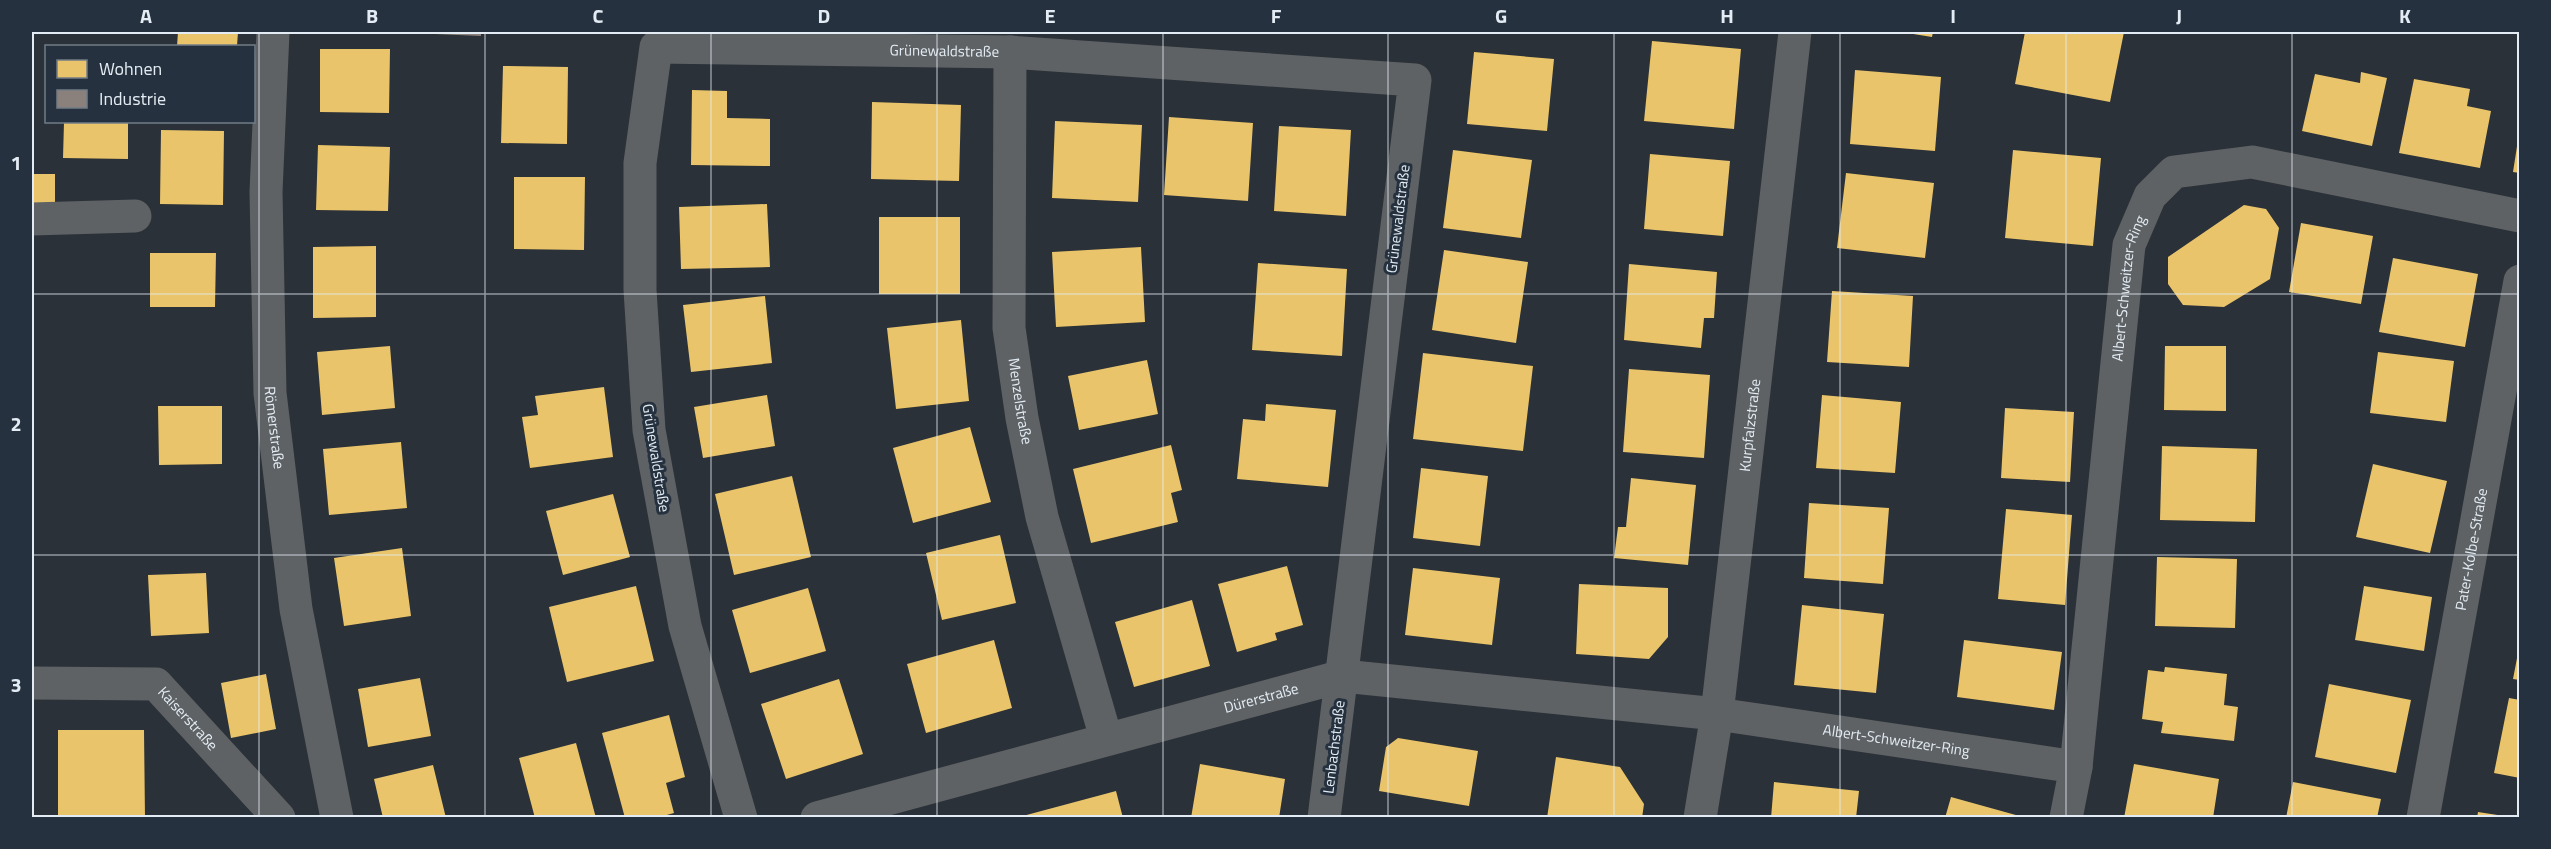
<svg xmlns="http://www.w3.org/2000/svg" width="2551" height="849" viewBox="0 0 2551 849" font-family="'Titillium Web',sans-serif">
  <rect width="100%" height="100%" fill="#2b3138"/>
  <path fill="#e9c46a" d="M178 32H238L237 46H177Z
    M1901 32H1933L1932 37Z
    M2025 32H2124L2110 102 2015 84Z
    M1652 41 1741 49 1734 129 1644 121Z
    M320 49H390L389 113 320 112Z
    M1474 52 1554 59 1547 131 1467 124Z
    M503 66 568 67 567 144 501 143Z
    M1855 70 1941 77 1935 151 1850 144Z
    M2361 72 2387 78 2372 146 2302 131 2315 74 2360 83Z
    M2414 79 2470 89 2467 106 2491 111 2480 168 2399 153Z
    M692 90 727 91V118L770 119V166L691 165Z
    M872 102 961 105 959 181 871 179Z
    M1169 117 1253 123 1248 201 1164 195Z
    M1055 121 1142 125 1138 202 1052 198Z
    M64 122H128V159L63 158Z
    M1279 126 1351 130 1346 216 1274 211Z
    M161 130 224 131 223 205 160 204Z
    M2518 140 2520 141V173L2513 172Z
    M318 145 390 147 388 211 316 210Z
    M1453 150 1532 160 1521 238 1443 228Z
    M2013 150 2101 158 2093 246 2005 238Z
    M1650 154 1730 161 1723 236 1644 229Z
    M1846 173 1934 183 1925 258 1837 248Z
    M32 174H55V204H32Z
    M514 177H585L584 250 514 249Z
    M767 204 770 267 681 269 679 207Z
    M2244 205 2266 209 2279 228 2270 279 2224 307 2183 305 2168 284V257Z
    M879 217H960V294H879Z
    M2301 223 2373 236 2361 304 2289 292Z
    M376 246V317L313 318V247Z
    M1141 247 1145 322 1056 327 1052 252Z
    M1444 250 1528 262 1516 343 1432 330Z
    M150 253H216L215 307H150Z
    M2393 258 2478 274 2465 347 2379 332Z
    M1258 263 1347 269 1342 356 1252 350Z
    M1629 264 1717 272 1714 318H1704L1701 348 1624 340Z
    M1832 291 1913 296 1909 367 1827 362Z
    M765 296 772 363 691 372 683 305Z
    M961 320 969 401 896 409 887 328Z
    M390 346 395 408 322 415 317 352Z
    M2165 346H2226V411L2164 410Z
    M2378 352 2454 361 2446 422 2370 413Z
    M1423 353 1533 366 1523 451 1413 439Z
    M1147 360 1158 414 1079 430 1068 376Z
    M1629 369 1710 375 1704 458 1623 452Z
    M604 387 613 457 530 468 522 417 538 415 535 396Z
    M767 395 775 446 703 458 694 407Z
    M1822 395 1901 402 1895 473 1816 468Z
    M1266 404 1336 410 1328 487 1237 479 1243 419 1265 421Z
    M158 406H222V464L159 465Z
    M2005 408 2074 412 2070 482 2001 478Z
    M970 427 991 502 913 523 893 448Z
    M401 442 407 508 329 515 323 449Z
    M1171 445 1182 490 1171 493 1178 522 1091 543 1073 469Z
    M2162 446 2257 449 2255 522 2160 520Z
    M2373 464 2447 481 2430 553 2356 537Z
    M1421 468 1488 476 1480 546 1413 538Z
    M792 476 811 557 734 575 715 494Z
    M1631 478 1696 485 1688 565 1614 558 1618 527H1626Z
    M613 494 630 557 563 575 546 511Z
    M1809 503 1889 508 1883 584 1804 578Z
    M2006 509 2072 515 2065 605 1998 599Z
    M1000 535 1016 603 942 620 926 553Z
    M402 548 411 616 344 626 334 558Z
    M2157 557 2237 559 2235 628 2155 626Z
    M1287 566 1303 625 1275 633 1277 640 1237 652 1218 584Z
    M1413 568 1500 578 1492 645 1405 635Z
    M206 573 209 633 151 636 148 575Z
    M1579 584 1668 588V637L1649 659 1576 654Z
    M636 586 654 661 567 682 549 607Z
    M2364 586 2432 597 2424 651 2355 640Z
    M808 588 826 651 750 673 732 610Z
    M1192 600 1210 666 1134 687 1115 622Z
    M1802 605 1884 614 1876 693 1794 685Z
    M994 640 1012 708 926 733 907 664Z
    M1964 640 2062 652 2054 710 1957 697Z
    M2518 653H2520V680L2513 679Z
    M2165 667 2227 674 2224 705 2238 707 2234 741 2161 733 2163 722 2142 719 2148 670 2164 672Z
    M266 674 276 729 231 738 221 683Z
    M420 678 431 736 368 747 358 689Z
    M839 679 863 754 786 779 761 704Z
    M2329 684 2411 700 2396 773 2315 757Z
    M2509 698 2520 700V778L2494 773Z
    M669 715 685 777 666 783 674 813 656 818H625L602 733Z
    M58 730H144L145 818H58Z
    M1398 738 1478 751 1469 806 1379 791 1386 747Z
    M576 743 596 818H535L519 758Z
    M1556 757 1620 767 1644 804 1642 818H1547Z
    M1200 764 1285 779 1279 818H1191Z
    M2134 764 2219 779 2213 818H2124Z
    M433 765 446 818H383L374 779Z
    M1774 782 1859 791 1856 818H1771Z
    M2293 782 2381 799 2377 818H2286Z
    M1116 791 1123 818H1019V817Z
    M1951 797 2023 817V818H1945Z
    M2478 812 2504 816V818H2477Z"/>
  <path fill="#8a817c" d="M412 32H481V36L412 33Z"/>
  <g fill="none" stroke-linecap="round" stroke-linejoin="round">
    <g stroke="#5e6265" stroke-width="33">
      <path id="s1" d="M273 32 266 192 270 393 296 609 337 818"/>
      <path id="s2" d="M1010 52 1009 328 1022 418 1042 517 1106 738"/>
      <path d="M32 219 135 216"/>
      <path id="s3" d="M32 683 156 684 279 818"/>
      <path id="s4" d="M741 818 685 626 649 430 640 290V163L656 47 1010 52 1415 80 1324 818"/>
      <path id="s5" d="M817 818 1343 676 1717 714 2076 767"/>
      <path id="s6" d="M1700 818 1717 714 1795 32"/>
      <path id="s7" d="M2066 818 2076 767 2129 245 2150 196 2174 172 2252 162 2520 216"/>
      <path id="s8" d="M2423 818 2520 281"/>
    </g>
  </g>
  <path fill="none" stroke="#e3ecf4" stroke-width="1.5" stroke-opacity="0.55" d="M259 32V818M485 32V818M711 32V818M937 32V818M1163 32V818M1388 32V818M1614 32V818M1840 32V818M2066 32V818M2292 32V818M32 294H2520M32 555H2520"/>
  <g text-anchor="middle" stroke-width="6" stroke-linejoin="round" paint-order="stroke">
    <g font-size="15" fill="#e3ecf4" stroke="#25313e">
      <text dy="5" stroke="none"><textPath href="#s4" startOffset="1072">Grünewaldstraße</textPath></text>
      <text transform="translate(1398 219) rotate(-83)" y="5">Grünewaldstraße</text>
      <text dy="5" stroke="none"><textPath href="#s7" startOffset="534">Albert-Schweitzer-Ring</textPath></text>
      <text dy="5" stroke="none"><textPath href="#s2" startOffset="350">Menzelstraße</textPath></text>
      <text dy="5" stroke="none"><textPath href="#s6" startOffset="396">Kurpfalzstraße</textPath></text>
      <text dy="5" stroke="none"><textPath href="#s1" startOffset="396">Römerstraße</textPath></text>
      <text transform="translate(656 458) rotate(81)" y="5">Grünewaldstraße</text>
      <text dy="5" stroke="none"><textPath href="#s8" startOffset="273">Pater-Kolbe-Straße</textPath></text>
      <text dy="5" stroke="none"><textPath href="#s5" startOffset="460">Dürerstraße</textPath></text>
      <text dy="5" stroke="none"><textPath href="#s3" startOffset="171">Kaiserstraße</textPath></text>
      <text dy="5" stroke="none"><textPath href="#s5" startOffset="1102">Albert-Schweitzer-Ring</textPath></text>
      <text transform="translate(1334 747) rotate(-83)" y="5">Lenbachstraße</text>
    </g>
  </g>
  <rect width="2551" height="849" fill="none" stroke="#25313e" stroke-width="66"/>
  <rect x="45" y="45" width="210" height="78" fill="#25313e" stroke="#717c87" stroke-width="1.5"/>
  <rect x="57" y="60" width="30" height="18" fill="#e9c46a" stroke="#717c87" stroke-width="1.5"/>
  <text x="99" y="75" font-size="18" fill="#e3ecf4">Wohnen</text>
  <rect x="57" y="90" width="30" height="18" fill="#8a817c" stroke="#717c87" stroke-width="1.5"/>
  <text x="99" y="105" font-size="18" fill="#e3ecf4">Industrie</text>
  <rect x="33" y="33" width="2485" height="783" fill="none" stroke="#e3ecf4" stroke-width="2"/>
  <g font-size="20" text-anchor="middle" font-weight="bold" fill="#e3ecf4">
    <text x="146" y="23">A</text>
    <text x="372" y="23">B</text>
    <text x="598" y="23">C</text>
    <text x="824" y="23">D</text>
    <text x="1050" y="23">E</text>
    <text x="1276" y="23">F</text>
    <text x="1501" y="23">G</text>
    <text x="1727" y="23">H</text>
    <text x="1953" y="23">I</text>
    <text x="2179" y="23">J</text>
    <text x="2405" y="23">K</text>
    <text x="16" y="170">1</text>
    <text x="16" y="431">2</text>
    <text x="16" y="692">3</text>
  </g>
</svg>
